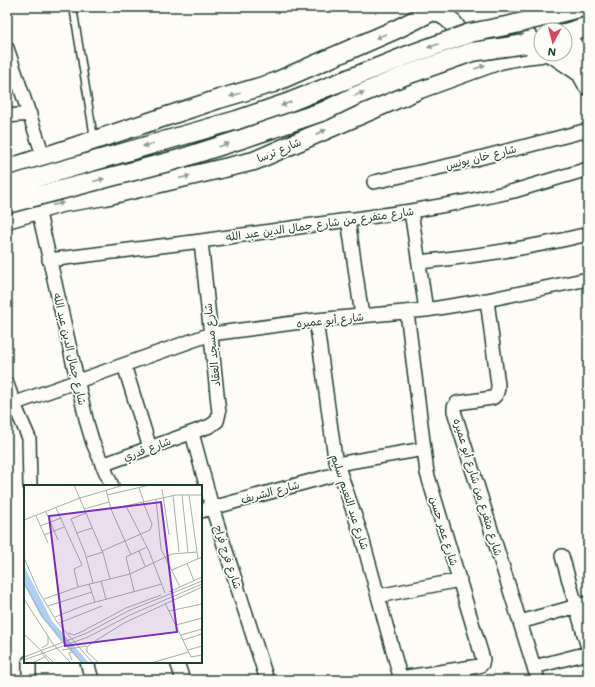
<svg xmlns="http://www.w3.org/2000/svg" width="595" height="687" viewBox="0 0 595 687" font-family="Mali,'Playpen Sans Arabic',sans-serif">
  <rect width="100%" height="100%" fill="#fdfcf7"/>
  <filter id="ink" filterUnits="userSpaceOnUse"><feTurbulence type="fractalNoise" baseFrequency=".025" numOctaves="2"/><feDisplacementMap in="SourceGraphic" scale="8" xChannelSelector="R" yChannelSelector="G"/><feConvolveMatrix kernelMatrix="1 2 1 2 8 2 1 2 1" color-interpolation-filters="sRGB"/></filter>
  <g filter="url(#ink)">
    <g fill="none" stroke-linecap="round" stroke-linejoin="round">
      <g stroke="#1f3d34" stroke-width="9">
        <path id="lane" d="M73 7 94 138"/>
      </g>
      <g stroke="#1f3d34" stroke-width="16">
        <path id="street" d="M7 48 44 158
          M7 116 30 114
          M374 182 460 163 588 130
          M38 209 87 423 93 443 112 486
          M411 211 426 310
          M348 219 362 316
          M49 260 201 241 411 211 463 202 514 191 588 169
          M419 262C476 256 532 248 588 234
          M487 300 498 385C498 391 497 396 492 398L457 403 454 407V411L538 680
          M316 320 335 458 361 534 401 680
          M124 365 150 448
          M7 384 14 404 29 438 30 486
          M7 406 211 334 316 320 426 310 487 300 588 279
          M192 433 212 507 267 680
          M337 464 424 449
          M102 465 210 426 217 421 219 413 201 241
          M201 511 340 473
          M562 556 588 648
          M378 596 460 580
          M520 622 588 603
          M87 662 92 680
          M177 662 183 680
          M534 667 588 653
          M400 678 479 666 482 664 483 659 427 473 407 312
          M29 680V662"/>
      </g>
      <g stroke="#1f3d34" stroke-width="21">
        <path id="secondary" d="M528 7 547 30
          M434 11C452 17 464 32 459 52
          M565 33 588 26
          M551 54H553L581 73
          M573 63 581 73 588 86
          M7 169 219 99 273 83 397 29 441 7
          M7 219 61 203 105 196 254 161 420 89 500 60 524 55 541 53"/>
      </g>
      <g stroke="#1f3d34" stroke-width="25">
        <path id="highway" d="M565 37 588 73"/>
      </g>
      <use href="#lane" stroke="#fdfcf7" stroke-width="6"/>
      <use href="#street" stroke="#fdfcf7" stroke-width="13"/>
      <use href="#secondary" stroke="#fdfcf7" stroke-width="18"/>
      <use href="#highway" stroke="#fdfcf7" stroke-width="22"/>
      <g stroke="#1f3d34" stroke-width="21" stroke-linecap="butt">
        <path id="secondary-bridge" d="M7 186 237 120 287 103 406 56 470 33 511 25 583 7
          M7 204 176 160 242 139 324 111 353 97 404 76 472 52 525 44"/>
      </g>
      <use href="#secondary-bridge" stroke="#fdfcf7" stroke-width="18"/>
    </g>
    <defs><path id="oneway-solid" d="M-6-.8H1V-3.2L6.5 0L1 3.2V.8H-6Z"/></defs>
    <g fill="#8e9c96">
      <use href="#oneway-solid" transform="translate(381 36) rotate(158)"/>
      <use href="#oneway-solid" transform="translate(433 46) rotate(161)"/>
      <use href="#oneway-solid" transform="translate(480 67) rotate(-20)"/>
      <use href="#oneway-solid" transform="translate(359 94) rotate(-22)"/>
      <use href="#oneway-solid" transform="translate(235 95) rotate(163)"/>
      <use href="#oneway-solid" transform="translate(286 104) rotate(159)"/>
      <use href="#oneway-solid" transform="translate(321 132) rotate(-25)"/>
      <use href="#oneway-solid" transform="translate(148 145) rotate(164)"/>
      <use href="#oneway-solid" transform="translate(224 145) rotate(-17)"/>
      <use href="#oneway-solid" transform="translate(185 177) rotate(-13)"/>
      <use href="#oneway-solid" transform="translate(99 180) rotate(-15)"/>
      <use href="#oneway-solid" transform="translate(58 204) rotate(-13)"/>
    </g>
  </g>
  <g text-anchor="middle" stroke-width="3.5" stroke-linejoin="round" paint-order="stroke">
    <g font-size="11" fill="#1f3d34" stroke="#fdfcf7">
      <text transform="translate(279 150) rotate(-23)" y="4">شارع ترسا</text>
      <text transform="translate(481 157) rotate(-14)" y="4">شارع خان يونس</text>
      <text transform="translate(320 224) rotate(-8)" y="4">شارع متفرع من شارع جمال الدين عبد الله</text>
      <text transform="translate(330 320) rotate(-6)" y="4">شارع أبو عميره</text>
      <text transform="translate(212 345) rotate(-96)" y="4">شارع مسجد العقاد</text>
      <text transform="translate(70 349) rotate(77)" y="4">شارع جمال الدين عبد الله</text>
      <text transform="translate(147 449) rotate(-20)" y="4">شارع قدري</text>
      <text transform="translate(478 487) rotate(73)" y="4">شارع متفرع من شارع أبو عميره</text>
      <text transform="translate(270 492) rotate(-15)" y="4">شارع الشريف</text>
      <text transform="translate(350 502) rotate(72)" y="4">شارع عبد النعيم سليم</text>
      <text transform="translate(444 531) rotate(73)" y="4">شارع عمر حسن</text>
      <text transform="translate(228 557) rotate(72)" y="4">شارع فرج فراج</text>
    </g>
  </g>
  <g transform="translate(24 485)">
    <rect width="178" height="178" fill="#fdfcf7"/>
    <path d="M0 81 28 136 65 178H58L35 154 16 130 0 99Z" fill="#add1f6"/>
    <path fill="none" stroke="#a4b0a9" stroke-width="1" d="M50 0 79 68 86 94M115 3 120 17M138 4 145 50M82 5 87 24 107 70M83 10 126 0M149 10 155 67M158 10 164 67M165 10 174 74M132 14 137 64 156 102M119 17 128 39M102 21 125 66 141 108M32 23 58 80 50 84 54 102M60 24 85 17M87 24 152 10H178M22 27 34 55M62 28 47 34 61 68 69 98M12 31 24 58M0 35 56 13 100 0M16 41 37 33M53 48 68 43M20 50 40 42M78 66 126 45 128 39M115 66 121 81M63 72 79 67M0 73 15 107 33 137 69 178M163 78 170 96M148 85 178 72M77 96 82 114M0 98 19 132 58 178M65 99 71 117M110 106 102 72 123 62M145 107 178 92M0 114 29 159 47 178M20 114 54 102 106 89 148 69 173 67M141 118 167 172 178 170M24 121 68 107M145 126 178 119M31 132 61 120 138 99M35 138 78 121M152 140 178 133M44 148 50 150 57 147 102 123 137 110M0 149 30 178M157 150 178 144M159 155 178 149M18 163 24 159V151M38 165 63 161M164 165 178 161M62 166 75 178M17 167 26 178M63 167V162L68 158 100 138 178 102M0 172 63 148 104 126 178 96M0 175 64 152 106 130 178 99M48 175 45 168 50 166M8 178 21 172M127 178 165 167"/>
    <path fill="#7b2cbf" fill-opacity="0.15" stroke="#7b2cbf" stroke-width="2" d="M137 17 153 147 41 161 25 31Z"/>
    <rect width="178" height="178" fill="none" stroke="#1f3d34" stroke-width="2"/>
  </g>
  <rect width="595" height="687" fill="none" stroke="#fdfcf7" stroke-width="24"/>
  <rect x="12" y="12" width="571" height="663" fill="none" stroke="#1f3d34" stroke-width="1.5" filter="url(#ink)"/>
  <g transform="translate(553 42) rotate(187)"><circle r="19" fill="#fdfcf7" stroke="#a4b0a9"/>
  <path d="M0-3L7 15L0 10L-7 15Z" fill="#d1495b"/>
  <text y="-6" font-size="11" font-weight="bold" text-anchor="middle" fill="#1f3d34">N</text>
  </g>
</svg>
